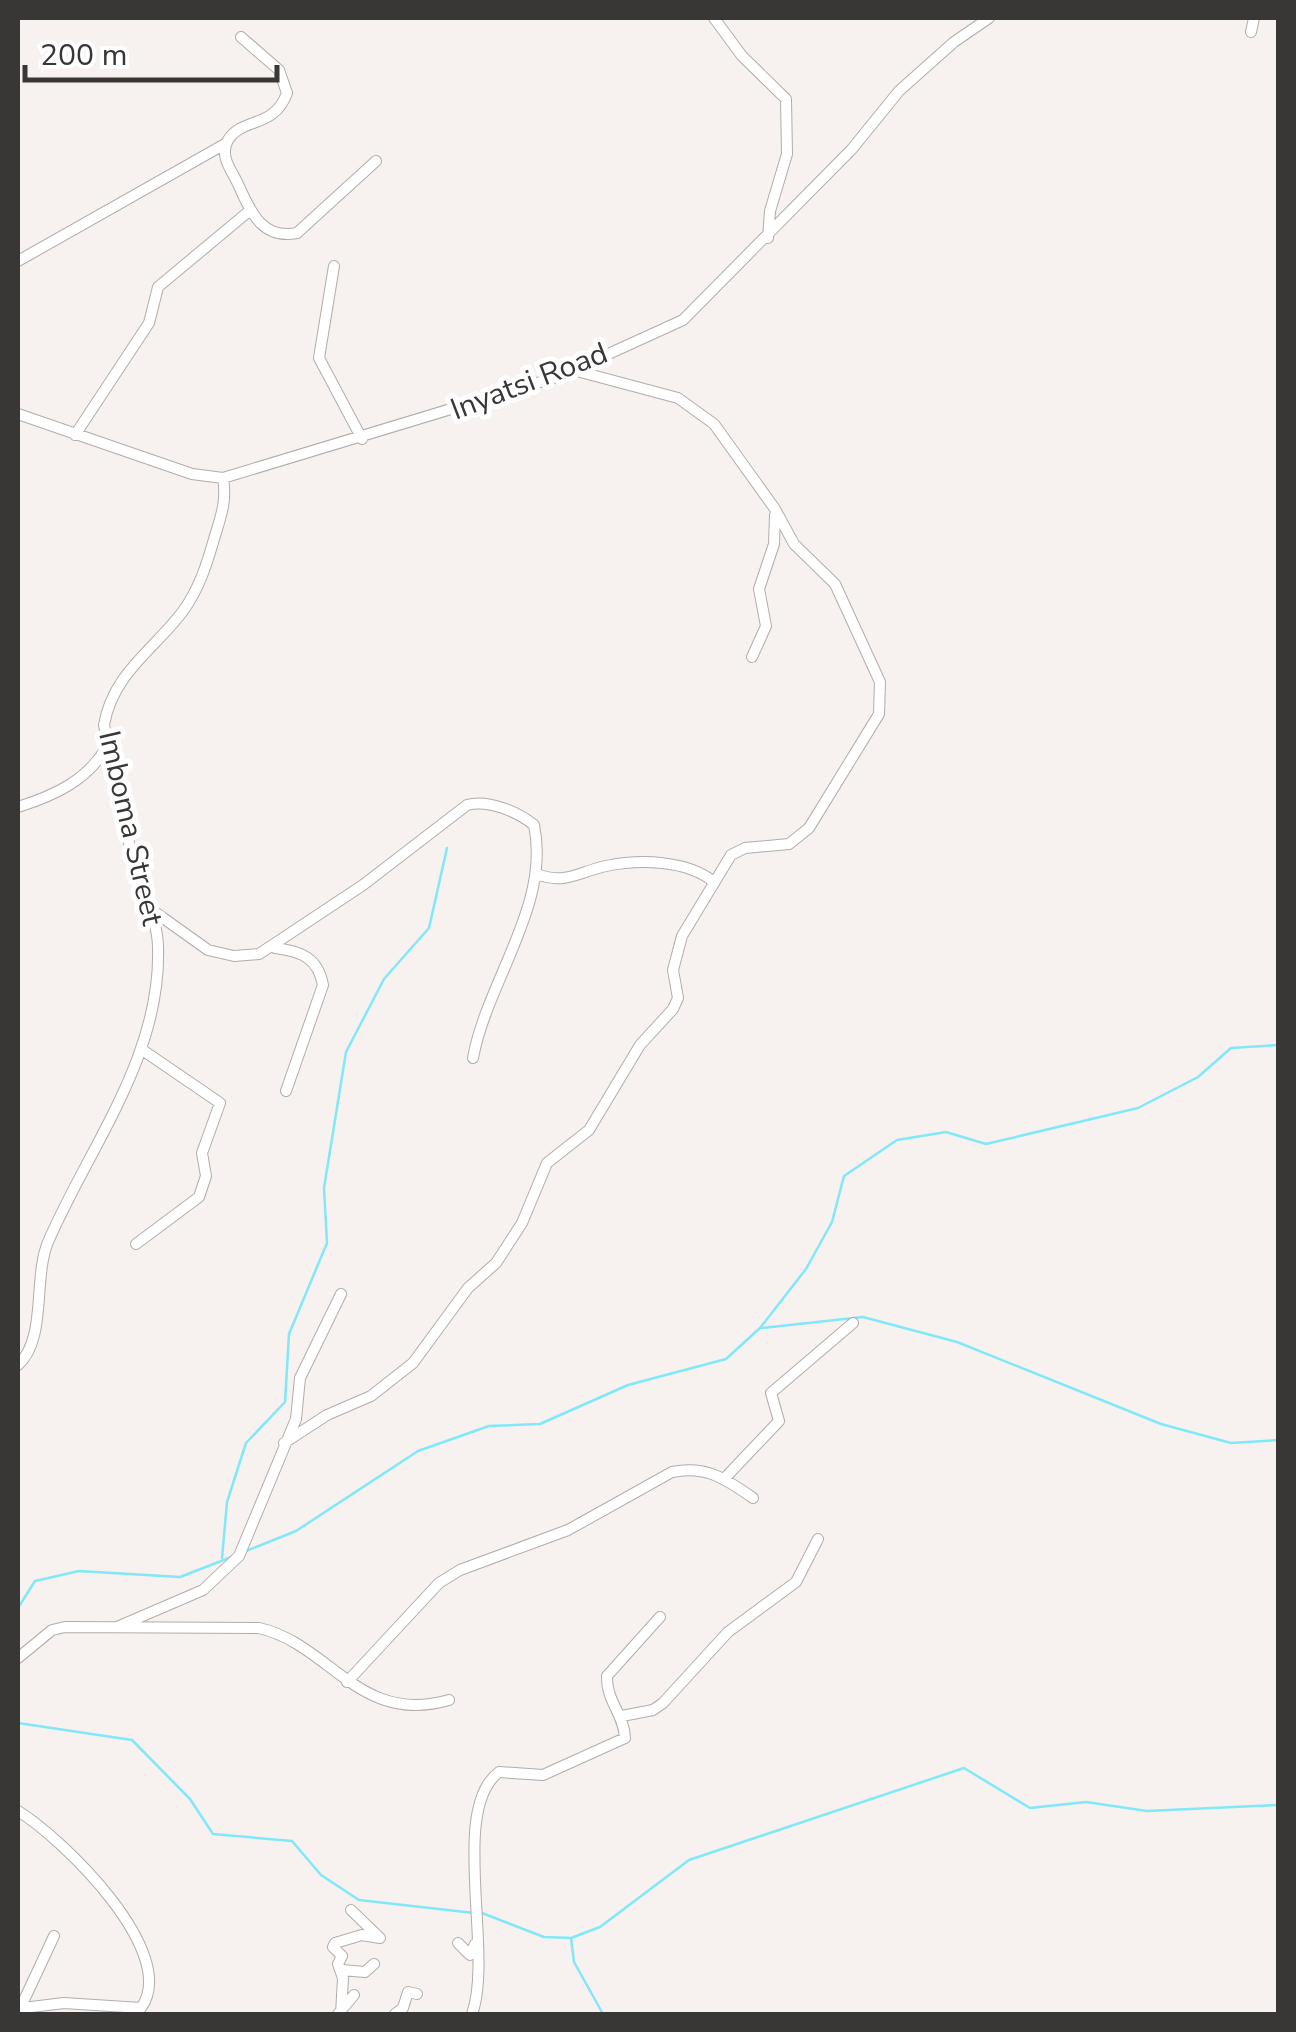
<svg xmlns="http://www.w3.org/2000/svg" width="1296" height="2032" viewBox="0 0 1296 2032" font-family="'Nunito Sans',sans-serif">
  <rect width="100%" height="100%" fill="#f7f2ef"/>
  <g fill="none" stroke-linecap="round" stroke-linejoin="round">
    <path stroke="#80e8f8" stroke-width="2.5" d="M762 1328 863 1317 957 1342 1161 1424 1231 1443 1278 1440
      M246 1551 296 1531 418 1451 489 1426 540 1424 628 1385 726 1359 760 1328 806 1269 832 1222 844 1176 897 1140 946 1132 986 1144 1138 1108 1198 1077 1231 1048 1278 1045
      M222 1558 227 1502 246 1443 285 1402 289 1334 327 1243 324 1188 346 1052 384 979 429 928 447 848
      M18 1608 35 1581 79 1571 180 1577 234 1556
      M18 1723 132 1740 190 1799 213 1834 292 1841 321 1875 359 1900 474 1913
      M482 1913 544 1937 571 1938 600 1927 689 1860 964 1768 1030 1808 1086 1802 1147 1811 1278 1805
      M571 1938 574 1962 603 2014"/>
    <g stroke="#b1adaa" stroke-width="12">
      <path id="minor" d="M714 18 742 56 786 99 787 154 770 211 768 238
        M1251 32 1254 18
        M241 37 279 70 287 93C274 129 242 117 228 140 219 156 231 169 238 184 250 210 261 240 297 233L376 161
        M18 261 225 144
        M334 266 319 358 362 439
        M18 414 192 474 223 478 560 376 683 320 852 149 899 91 954 42 989 18
        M75 435 149 323 158 287 248 212
        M752 657 766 626 759 589 774 544 775 515
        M18 807C56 795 88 780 108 745
        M537 874C566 885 578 872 606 866 640 859 687 860 714 882
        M152 910 208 950 234 956 259 954 363 885 467 805C488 799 518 812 534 825 551 905 487 981 473 1058
        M275 948C301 951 318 958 323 985L286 1091
        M136 1244 199 1197 206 1176 202 1153 220 1103 141 1049
        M18 1365C47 1339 33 1278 48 1242 89 1147 162 1056 158 946 157 918 143 892 135 866 122 820 114 772 104 725 113 673 154 650 183 611 199 589 207 564 214 539 221 516 227 501 223 478
        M284 1443 327 1415 371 1396 413 1363 468 1288 496 1263 522 1223 547 1163 589 1130 640 1045 673 1009 678 998 673 970 682 936 731 855 745 848 789 844 809 828 879 714 880 682 835 584 794 544 775 509 714 424 678 398 573 370
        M724 1479 779 1421 771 1393 853 1323
        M117 1627 203 1590 239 1556 296 1419 300 1378 341 1294
        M18 1658 52 1630 65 1627 259 1628C330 1644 359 1726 449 1700
        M347 1682 439 1583 460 1570 568 1530 672 1472C706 1465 726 1479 753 1498
        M622 1716 653 1710 663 1703 728 1632 796 1582 818 1539
        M18 1811C62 1838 181 1953 141 2008L64 2003 23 2008
        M458 1943 470 1955 475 1944
        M342 1970 365 1972 374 1964
        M18 2013 54 1936
        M338 2014 354 1995
        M341 2014 343 1978 338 1964 342 1956 333 1947 335 1943 362 1935 380 1938 351 1910
        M395 2014 403 2008 408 1992 417 1994
        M472 2014C494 1953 449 1809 499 1772L543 1775 625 1738C624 1714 606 1701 607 1676L660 1617"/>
    </g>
    <use href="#minor" stroke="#fff" stroke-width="10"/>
  </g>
  <g text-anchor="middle" stroke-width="10" stroke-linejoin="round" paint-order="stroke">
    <g font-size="30" fill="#383735" stroke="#fff">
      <text transform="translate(529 381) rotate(-21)" y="10">Inyatsi Road</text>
      <text transform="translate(131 828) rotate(77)" y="10">Imboma Street</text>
    </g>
  </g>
  <rect width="1296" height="2032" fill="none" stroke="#383735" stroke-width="40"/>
  <path d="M25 65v15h252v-15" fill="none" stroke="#383735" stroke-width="5"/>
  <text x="40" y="65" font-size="30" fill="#383735" stroke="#ffffff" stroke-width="8" paint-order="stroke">200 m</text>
</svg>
